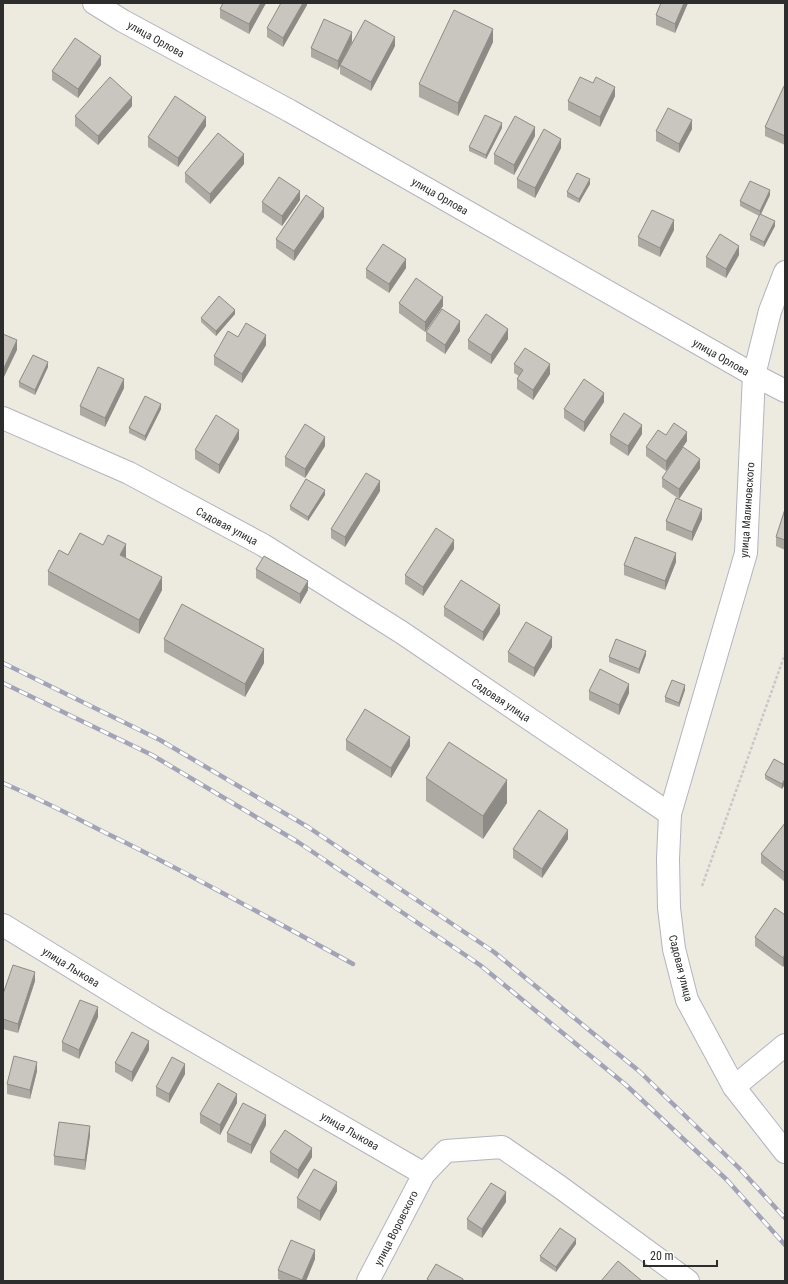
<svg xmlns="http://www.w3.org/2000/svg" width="788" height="1284" viewBox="0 0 788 1284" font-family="'Roboto Condensed',sans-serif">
  <rect width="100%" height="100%" fill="#edeae0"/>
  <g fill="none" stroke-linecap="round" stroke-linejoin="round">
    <g stroke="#b3b4bf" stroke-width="24">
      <path id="street" d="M94 3 123 21 290 111 754 375 785 391
        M3 418 129 473 263 545 401 632 670 814
        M3 925 153 1017 424 1174
        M734 1087 785 1045
        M368 1281 424 1174 446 1151 502 1147 560 1187 688 1281"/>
    </g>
    <g stroke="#b3b4bf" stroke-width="24">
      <path id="secondary" d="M785 272 770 311 754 375 746 553 670 814 668 859 669 908 674 949 687 1000 734 1087 785 1152"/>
    </g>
    <path stroke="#c8c8c8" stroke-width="2.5" stroke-dasharray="3 2" stroke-linecap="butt" d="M702 886 785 654"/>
    <use href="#street" stroke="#fff" stroke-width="22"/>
    <use href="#secondary" stroke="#fff" stroke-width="22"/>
    <g stroke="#a3a3b6" stroke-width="4.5">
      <path id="rail" d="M3 663 160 740 308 827 494 952 639 1071 739 1168 785 1218
        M3 683 152 755 298 842 480 965 626 1085 727 1180 785 1245
        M3 783C40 799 76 818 112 836 194 876 273 920 353 964"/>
    </g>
    <use href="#rail" stroke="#fff" stroke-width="3" stroke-dasharray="9" stroke-linecap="butt"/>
  </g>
  <path fill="#adaaa4" d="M223 3H266L249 34 220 18V9Z
    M307 3V5L283 47 267 37V28Z
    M661 3H688L675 33 656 25V15Z
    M352 42 341 64 395 46 371 91 340 74V65L338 70 311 57V48Z
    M493 42 458 116 419 97V84Z
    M101 65 78 98 52 80V71Z
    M785 87V145L765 136V127Z
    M615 96 600 127 568 110V101Z
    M132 106 98 145 75 126V116Z
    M206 126 178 167 148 147V137Z
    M502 128 486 159 469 151V147Z
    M692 129 679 153 656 141V131Z
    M535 136 514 175 494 164V154Z
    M561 148 535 198 517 188V179Z
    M244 164 210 204 185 182V173Z
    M590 184 579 203 567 197V192Z
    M770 195 761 214 775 226 764 247 750 240V235L759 216 740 206V201Z
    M300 200 282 226 262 212V202Z
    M324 217 294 261 276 248V239Z
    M674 230 660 257 638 246V237Z
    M739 255 726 278 706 267V257Z
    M406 268 389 293 366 278V269Z
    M399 303 443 306 425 332 399 313Z
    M235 314 216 336 201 322V318Z
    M460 331 445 354 426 341V332Z
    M238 337 266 345 242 383 214 365V356Z
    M508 339 491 364 468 349V340Z
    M514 364 550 374 533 400 517 389V379L519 376 514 373Z
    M48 367 35 395 19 387V382Z
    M124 388 105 427 80 415V406Z
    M604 402 584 432 564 418V409Z
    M161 409 145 441 129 433V428Z
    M642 434 628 456 610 444V435Z
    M666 435 687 441 666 471 646 456V447Z
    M239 439 219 474 195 459V450Z
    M325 446 305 478 285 466V457Z
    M700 468 679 499 662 487V478Z
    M380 491 345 547 331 538V529Z
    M325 495 308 521 290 510V506Z
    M785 509V550L776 546V537Z
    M702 519 692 541 666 530V521Z
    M454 549 423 596 405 584V575Z
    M68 555 126 558 162 590 139 634 48 585V571Z
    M676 562 665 590 624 575V565Z
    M256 569 308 590 300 604 256 578Z
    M444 607 500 614 483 641 444 616Z
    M164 639 264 663 245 697 164 652Z
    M552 647 534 677 508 662V652Z
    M646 655 639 674 609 662V657Z
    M685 690 679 707 665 702V697Z
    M589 691 629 693 619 715 589 700Z
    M346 740 410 746 391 778 346 750Z
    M785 765V784L782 789 765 779V775Z
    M426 778 507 803 483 839 426 801Z
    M785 823V882L761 863V854Z
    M568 839 542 878 513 858V849Z
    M785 915 783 967 755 946V937Z
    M35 981 18 1033 3 1029V994Z
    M98 1017 79 1059 62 1051V1042Z
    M149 1050 132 1082 115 1072V1063Z
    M37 1071 30 1099 7 1094V1084Z
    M185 1074 169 1103 156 1096V1087Z
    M237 1103 220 1135 200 1123V1114Z
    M266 1125 251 1154 227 1142V1133Z
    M90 1135 85 1170 54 1165V1156Z
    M270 1152 312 1157 298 1179 270 1162Z
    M337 1191 320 1221 297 1208V1198Z
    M506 1202 482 1238 467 1229V1219Z
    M576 1244 556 1272 540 1261V1256Z
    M315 1259 306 1281H283L278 1279V1270Z"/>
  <path fill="#8d8b86" d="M261 3H266L249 34V24Z
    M303 3H307V5L283 47V38Z
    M684 3H688L675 33V24Z
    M493 29V42L458 116V103Z
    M352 32V42L338 70V61Z
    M395 37V46L371 91V82Z
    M101 56V65L78 98V89Z
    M615 87V96L600 127V117Z
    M132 97V106L98 145V136Z
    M206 117V126L178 167V158Z
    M692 120V129L679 153V144Z
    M502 123V128L486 159V155Z
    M535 127V136L514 175V165Z
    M561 139V148L535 198V188Z
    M244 154V164L210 204V194Z
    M590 179V184L579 203V199Z
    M770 190V195L760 216V211Z
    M300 191V200L282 226V216Z
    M324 208V217L294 261V251Z
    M674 220V230L660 257V248Z
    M775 221V226L764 247V242Z
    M739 246V255L726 278V269Z
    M406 259V268L389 293V284Z
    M443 297V306L425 332V322Z
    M235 310V314L216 336V331Z
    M460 321V331L445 354V345Z
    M508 329V339L491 364V355Z
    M266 335V345L242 383V374Z
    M17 340V350L3 379V370Z
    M48 362V367L35 395V390Z
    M550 364V374L533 400V390Z
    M124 379V388L105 427V418Z
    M604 393V402L584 432V422Z
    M161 404V409L145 441V436Z
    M642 425V434L628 456V446Z
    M239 430V439L219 474V465Z
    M687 432V441L666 471V461Z
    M325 437V446L305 478V469Z
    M700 459V468L679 499V489Z
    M380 481V491L345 547V537Z
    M325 490V495L308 521V517Z
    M702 509V519L692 541V532Z
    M454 540V549L423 596V587Z
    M126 544V558L120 555Z
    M676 553V562L665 590V581Z
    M162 577V590L139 634V620Z
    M308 581V590L300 604V594Z
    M500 605V614L483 641V632Z
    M552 637V647L534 677V668Z
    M264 649V663L245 697V684Z
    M646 651V655L639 674V669Z
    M629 684V693L619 715V705Z
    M685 685V690L679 707V703Z
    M410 737V746L391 778V768Z
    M785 779V784L782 789V784Z
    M507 780V803L483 839V816Z
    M568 830V839L542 878V869Z
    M785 954V964L783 967V958Z
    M35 972V981L18 1033V1024Z
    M98 1007V1017L79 1059V1050Z
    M149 1041V1050L132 1082V1072Z
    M37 1062V1071L30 1099V1090Z
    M185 1064V1074L169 1103V1094Z
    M237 1094V1103L220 1135V1125Z
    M266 1115V1125L251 1154V1145Z
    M90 1126V1135L85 1170V1160Z
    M312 1148V1157L298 1179V1170Z
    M337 1182V1191L320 1221V1211Z
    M506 1192V1202L482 1238V1229Z
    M576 1239V1244L556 1272V1267Z
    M315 1250V1259L306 1281H302Z"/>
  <path fill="#c9c6bf" stroke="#8d8b86" d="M223 3H261L249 24 220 9Z
    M281 3H303L283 38 267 28Z
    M661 3H684L675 24 656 15Z
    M454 10 493 29 458 103 419 84Z
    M324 19 352 32 338 61 311 48Z
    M365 20 395 37 371 82 340 65Z
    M75 38 101 56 78 89 52 71Z
    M110 77 132 97 98 136 75 116Z
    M580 77 593 83 596 77 615 87 600 117 568 101Z
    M784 86 785 87V136L765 127Z
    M175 96 206 117 178 158 148 137Z
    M668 108 692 120 679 144 656 131Z
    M485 115 502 123 486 155 469 147Z
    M515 116 535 127 514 165 494 154Z
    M544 129 561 139 535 188 517 179Z
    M218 133 244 154 210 194 185 173Z
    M577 173 590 179 579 199 567 192Z
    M279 177 300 191 282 216 262 202Z
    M750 181 770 190 760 211 740 201Z
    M306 195 324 208 294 251 276 239Z
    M652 210 674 220 660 248 638 237Z
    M760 214 775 221 764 242 750 235Z
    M720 234 739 246 726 269 706 257Z
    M383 244 406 259 389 284 366 269Z
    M416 278 443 297 425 322 399 303Z
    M219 296 235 310 216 331 201 318Z
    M442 309 460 321 445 345 426 332Z
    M486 314 508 329 491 355 468 340Z
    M246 323 266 335 242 374 214 356 228 331 238 337Z
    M3 334 17 340 3 370Z
    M525 348 550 364 533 390 517 379 523 370 514 364Z
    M33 355 48 362 35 390 19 382Z
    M98 367 124 379 105 418 80 406Z
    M584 379 604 393 584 422 564 409Z
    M145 396 161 404 145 436 129 428Z
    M624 413 642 425 628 446 610 435Z
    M216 415 239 430 219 465 195 450Z
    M674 423 687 432 666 461 646 447 658 430 666 435Z
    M305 424 325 437 305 469 285 457Z
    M683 447 700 459 679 489 662 478Z
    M366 473 380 481 345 537 331 529Z
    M306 479 325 490 308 517 290 506Z
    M676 498 702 509 692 532 666 521Z
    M785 509V540L776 537Z
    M436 528 454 540 423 587 405 575Z
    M80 533 103 545 108 535 126 544 120 555 162 577 139 620 48 571 59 550 68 555Z
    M635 537 676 553 665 581 624 565Z
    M264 556 308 581 300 594 256 569Z
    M461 580 500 605 483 632 444 607Z
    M182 604 264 649 245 684 164 639Z
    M526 622 552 637 534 668 508 652Z
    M616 639 646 651 639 669 609 657Z
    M600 669 629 684 619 705 589 691Z
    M672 680 685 685 679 703 665 697Z
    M365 709 410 737 391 768 346 740Z
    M449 742 507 780 483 816 426 778Z
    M774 759 785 765V779L782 784 765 775Z
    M539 810 568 830 542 869 513 849Z
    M785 823V873L761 854Z
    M775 908 785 915V954L783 958 755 937Z
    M13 965 35 972 18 1024 3 1019V994Z
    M80 1000 98 1007 79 1050 62 1042Z
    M132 1032 149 1041 132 1072 115 1063Z
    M14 1056 37 1062 30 1090 7 1084Z
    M172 1057 185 1064 169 1094 156 1087Z
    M218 1083 237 1094 220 1125 200 1114Z
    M243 1103 266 1115 251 1145 227 1133Z
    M59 1122 90 1126 85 1160 54 1156Z
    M285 1130 312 1148 298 1170 270 1152Z
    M314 1169 337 1182 320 1211 297 1198Z
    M491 1183 506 1192 482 1229 467 1219Z
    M560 1228 576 1239 556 1267 540 1256Z
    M291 1240 315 1250 302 1280 278 1270Z
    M618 1261 642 1281H601Z
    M436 1264 463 1279V1281H430L427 1279Z"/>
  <g text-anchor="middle" stroke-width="3" stroke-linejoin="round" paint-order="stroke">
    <g font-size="11" fill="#2d2d2d" stroke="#fff">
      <text transform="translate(156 39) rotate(29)" y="4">улица Орлова</text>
      <text transform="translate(440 196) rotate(30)" y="4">улица Орлова</text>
      <text transform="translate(721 357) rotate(30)" y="4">улица Орлова</text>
      <text transform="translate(747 510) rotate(-86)" y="4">улица Малиновского</text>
      <text transform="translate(227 526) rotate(28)" y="4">Садовая улица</text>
      <text transform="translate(501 700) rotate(34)" y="4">Садовая улица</text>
      <text transform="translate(71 967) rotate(32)" y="4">улица Лыкова</text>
      <text transform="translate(681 968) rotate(76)" y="4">Садовая улица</text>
      <text transform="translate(350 1131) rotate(30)" y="4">улица Лыкова</text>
      <text transform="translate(396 1228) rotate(-63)" y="4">улица Воровского</text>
    </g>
  </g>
  <rect width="788" height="1284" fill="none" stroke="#2d2d2d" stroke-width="8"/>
  <path d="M644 1260v6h73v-6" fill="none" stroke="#2d2d2d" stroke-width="2"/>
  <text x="650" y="1260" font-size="12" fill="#2d2d2d" stroke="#ffffff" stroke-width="3" paint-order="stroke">20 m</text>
</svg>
